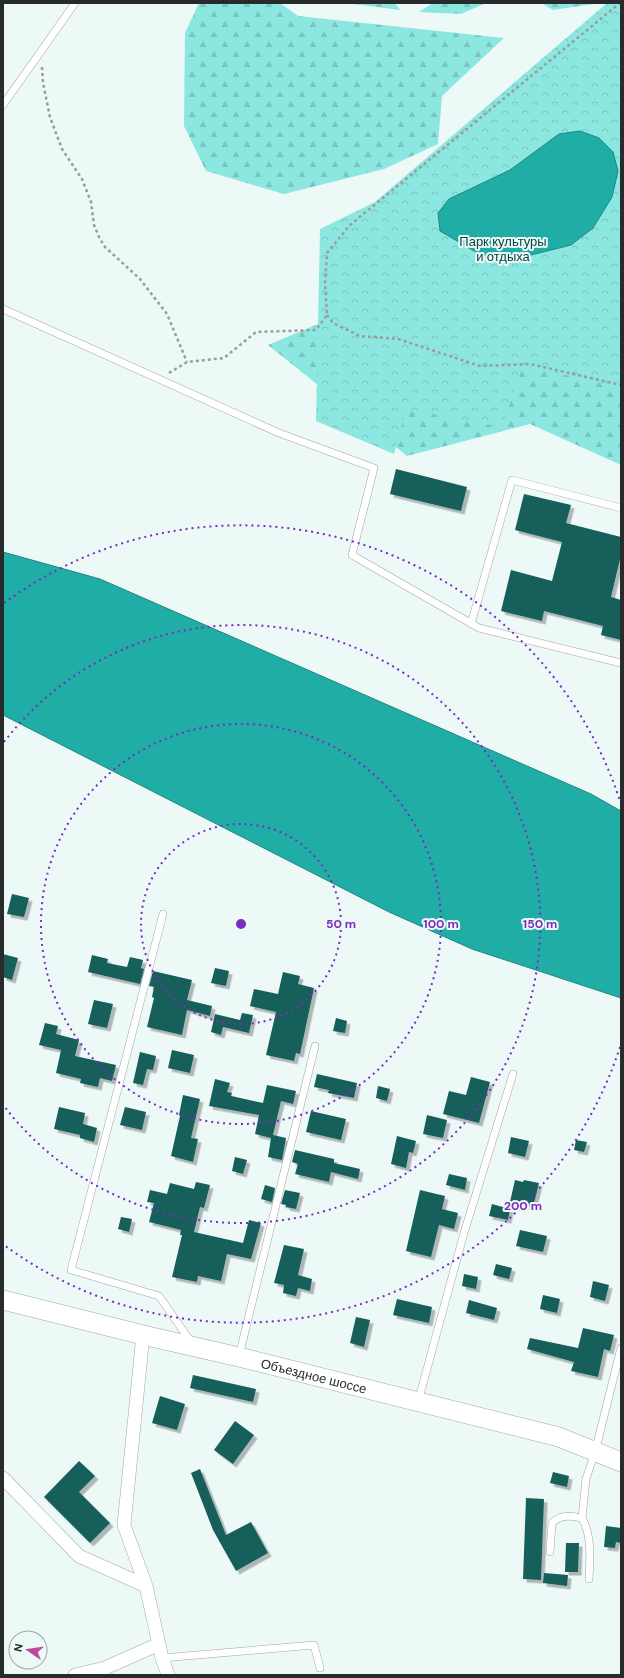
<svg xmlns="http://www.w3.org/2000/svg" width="624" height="1678" viewBox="0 0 624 1678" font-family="'DM Sans',sans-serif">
  <defs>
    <pattern id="forest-firs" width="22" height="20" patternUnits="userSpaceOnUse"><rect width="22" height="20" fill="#8ce7e0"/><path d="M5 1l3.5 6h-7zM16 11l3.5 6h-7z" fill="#79c6c0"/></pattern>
    <pattern id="park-crowns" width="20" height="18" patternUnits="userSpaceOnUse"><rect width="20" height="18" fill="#8ce7e0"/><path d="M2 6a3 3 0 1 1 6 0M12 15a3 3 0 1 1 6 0" fill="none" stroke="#79c6c0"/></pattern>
    <filter id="shadow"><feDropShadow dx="3.5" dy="3.5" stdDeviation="0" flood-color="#0004"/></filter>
  </defs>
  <rect width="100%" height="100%" fill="#edf9f7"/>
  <path fill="url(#forest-firs)" d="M199 3H280L298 16 504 38 442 96 438 144 384 169 284 194 206 171 184 126 185 33Z
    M346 3H395L400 10Z
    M433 3H486L461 14 419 12Z
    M541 3H600L553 10Z
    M621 246V465L530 424 407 456 268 345 387 295Z"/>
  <path fill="url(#park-crowns)" d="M607 3H621V388L523 365 502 427 406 409 394 454 316 421 320 229 375 202Z"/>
  <path fill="#1fada6" stroke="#218681" d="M580 131 599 138 613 152 618 171 612 197 593 228 571 245 511 260 481 255 440 231 438 213 449 199 510 170 559 134Z
    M3 552 100 579 591 794 621 811V998L472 949 389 912 3 715Z"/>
  <path fill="#185e5a" filter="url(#shadow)" d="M396 469 467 487 461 511 390 494Z
    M524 494 571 505 566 523 621 537V555L611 597 621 600V640L601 635 603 626 544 611 542 621 501 611 511 570 552 581 562 542 515 530Z
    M12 894 29 898 24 917 7 914Z
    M3 954 18 958 12 980 3 977Z
    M92 955 108 959 107 963 127 967 130 957 143 960 141 968 144 969 140 984 88 972Z
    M215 968 229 971 226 986 211 983Z
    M153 971 192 980 187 1000 212 1006 210 1016 187 1010 182 1035 147 1027 154 998 152 997 154 987 149 986Z
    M283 972 300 976 298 984 314 988 300 1054 296 1053 294 1061 266 1055 276 1012 250 1006 254 989 278 994Z
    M94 1000 113 1004 107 1028 88 1024Z
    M242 1013 253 1015 249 1033 223 1027 221 1035 211 1032 215 1014 240 1020Z
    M336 1018 347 1021 345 1033 333 1031Z
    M45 1023 58 1026 56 1034 79 1040 75 1056 116 1065 112 1081 100 1078 98 1087 80 1083 81 1079 56 1073 61 1050 39 1045Z
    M172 1050 194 1055 190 1073 168 1068Z
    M140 1052 156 1056 153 1070 147 1069 143 1085 133 1083Z
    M317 1074 357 1083 354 1098 328 1093 329 1090 314 1087Z
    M471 1077 490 1082 479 1123 443 1114 449 1091 466 1095Z
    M215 1079 230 1083 227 1092 232 1093 231 1096 263 1103 267 1085 296 1091 293 1104 281 1101 273 1135 286 1138 282 1160 268 1157 271 1138 255 1134 259 1115 209 1106Z
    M378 1086 390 1089 387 1101 376 1098Z
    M183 1095 200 1099 191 1138 198 1139 193 1162 171 1156 180 1116 179 1115Z
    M59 1107 85 1113 83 1124 97 1128 94 1142 80 1138V1135L54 1129Z
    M125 1107 146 1112 142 1130 120 1125Z
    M311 1111 346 1119 341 1140 306 1132Z
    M427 1115 447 1120 443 1138 423 1134Z
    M397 1136 416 1141 413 1153 409 1152 406 1168 391 1164Z
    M511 1137 529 1141 525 1157 508 1153Z
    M576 1140 587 1142 584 1152 574 1150Z
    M295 1150 334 1159V1163L360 1169 358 1179 331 1172 329 1182 295 1174 298 1164 292 1162Z
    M235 1157 247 1160 243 1174 232 1171Z
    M449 1174 467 1178 465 1190 446 1185Z
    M515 1180 523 1182 524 1180 539 1183 533 1207 510 1202Z
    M196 1182 210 1185 204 1208 200 1207 194 1232 243 1243 249 1220 261 1223 251 1259 227 1254 221 1281 198 1276 197 1282 172 1277 182 1235H180L181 1230 149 1222 154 1203 147 1202 150 1190 167 1194 170 1183 194 1189Z
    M265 1185 275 1188 272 1202 261 1199Z
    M285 1190 300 1193 296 1209 286 1207V1205L281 1204Z
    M420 1190 445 1196 442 1209 458 1213 454 1229 439 1225 431 1257 406 1251Z
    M492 1204 510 1209 508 1220 489 1216Z
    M121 1217 132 1219 129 1232 118 1229Z
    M520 1230 547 1236 543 1252 516 1246Z
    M284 1245 304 1249 298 1275 312 1279 310 1291 298 1288 296 1296 283 1293 284 1285 274 1283Z
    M496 1264 512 1268 509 1279 493 1275Z
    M464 1274 478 1277 476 1289 462 1286Z
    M593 1281 609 1285 605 1301 590 1297Z
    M543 1295 560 1299 557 1313 540 1309Z
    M397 1299 432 1307 429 1323 393 1315Z
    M469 1300 497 1308 494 1320 466 1313Z
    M356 1317 370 1320 364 1347 350 1343Z
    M583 1328 614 1335 610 1351 604 1349 598 1377 571 1371 574 1362 527 1349 530 1338 578 1348Z
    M193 1375 256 1389 253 1402 190 1388Z
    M160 1396 185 1404 177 1430 152 1423Z
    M235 1421 254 1435 233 1464 214 1450Z
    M79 1461 95 1476 79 1492 110 1523 90 1543 44 1497Z
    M200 1469 226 1535 251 1522 268 1553 236 1571 213 1530 191 1473Z
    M553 1472 569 1476 567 1487 550 1483Z
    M526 1498 544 1499 541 1580 523 1579Z
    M606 1526 621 1528V1543L616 1542 615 1548 604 1547Z
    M566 1543H579L578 1572H565Z
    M544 1573 568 1575 567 1586 543 1583Z"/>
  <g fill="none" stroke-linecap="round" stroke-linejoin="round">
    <g stroke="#9da8a7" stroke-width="8">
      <path id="service" d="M3 105 75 3
        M3 309 279 433 374 468 352 555 479 628 621 663
        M471 624 512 480 621 508
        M163 914 71 1270 159 1296 191 1342
        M239 1356 315 1046
        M418 1402 464 1233 513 1074
        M582 1518 586 1479 595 1452 621 1348
        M550 1552 552 1523C561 1514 570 1516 582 1518 592 1536 590 1559 589 1579
        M162 1658 314 1645 320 1668"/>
    </g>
    <g stroke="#9da8a7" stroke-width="14">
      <path id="minor" d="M143 1335 124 1525 146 1586 162 1658 168 1675
        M3 1478 79 1556 146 1586
        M75 1675 105 1668 159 1644"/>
    </g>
    <g stroke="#9da8a7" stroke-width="20">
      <g id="secondary">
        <path id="s1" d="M3 1300 143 1335 239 1357 559 1437 621 1462"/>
      </g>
    </g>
    <path stroke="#969f9e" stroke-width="2.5" stroke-dasharray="3 3" stroke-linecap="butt" d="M42 67 43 83 50 117 62 149 82 179 91 202 94 225 99 237 105 247 140 279 167 314 187 362
      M327 315 333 323 360 336 398 339 480 366 530 364 621 385
      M169 373 187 362 224 358 256 332 316 330 327 315 325 283 327 253 350 225 620 3"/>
    <use href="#service" stroke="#fff" stroke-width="7"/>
    <use href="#minor" stroke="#fff" stroke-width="13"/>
    <use href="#secondary" stroke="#fff" stroke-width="19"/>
  </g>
  <g fill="none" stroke="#7b2cbf" stroke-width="2" stroke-dasharray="2 4">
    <circle cx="241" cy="924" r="100"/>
    <circle cx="241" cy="924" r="200"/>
    <path d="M4 742A299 299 0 1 1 4 1106"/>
    <path d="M620 1047A399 399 0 0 1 4 1245M4 603A399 399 0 0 1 620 801"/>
  </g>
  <g text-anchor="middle" stroke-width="4" stroke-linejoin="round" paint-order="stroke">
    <g font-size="13" fill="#074340" stroke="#edf9f7">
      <text x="503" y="246">Парк культуры<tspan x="503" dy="15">и отдыха</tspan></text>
    </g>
    <g font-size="13" fill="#272b2b" stroke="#edf9f7">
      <text dy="5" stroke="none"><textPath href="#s1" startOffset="320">Объездное шоссе</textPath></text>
    </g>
  </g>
  <circle cx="241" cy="924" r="6" fill="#7b2cbf" stroke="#edf9f7" stroke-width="2"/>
  <g font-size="12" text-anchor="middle" font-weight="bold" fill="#7b2cbf" stroke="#edf9f7" stroke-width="4" stroke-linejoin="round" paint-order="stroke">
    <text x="341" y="928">50 m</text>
    <text x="441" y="928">100 m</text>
    <text x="540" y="928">150 m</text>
    <text x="523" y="1210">200 m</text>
  </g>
  <rect width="624" height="1678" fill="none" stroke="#272b2b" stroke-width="8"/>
  <g transform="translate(28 1650) rotate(283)"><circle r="19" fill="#edf9f7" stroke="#9ea7a5"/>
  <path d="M0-3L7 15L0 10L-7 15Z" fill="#bf489f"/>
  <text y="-6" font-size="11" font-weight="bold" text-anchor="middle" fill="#272b2b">N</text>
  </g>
</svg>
